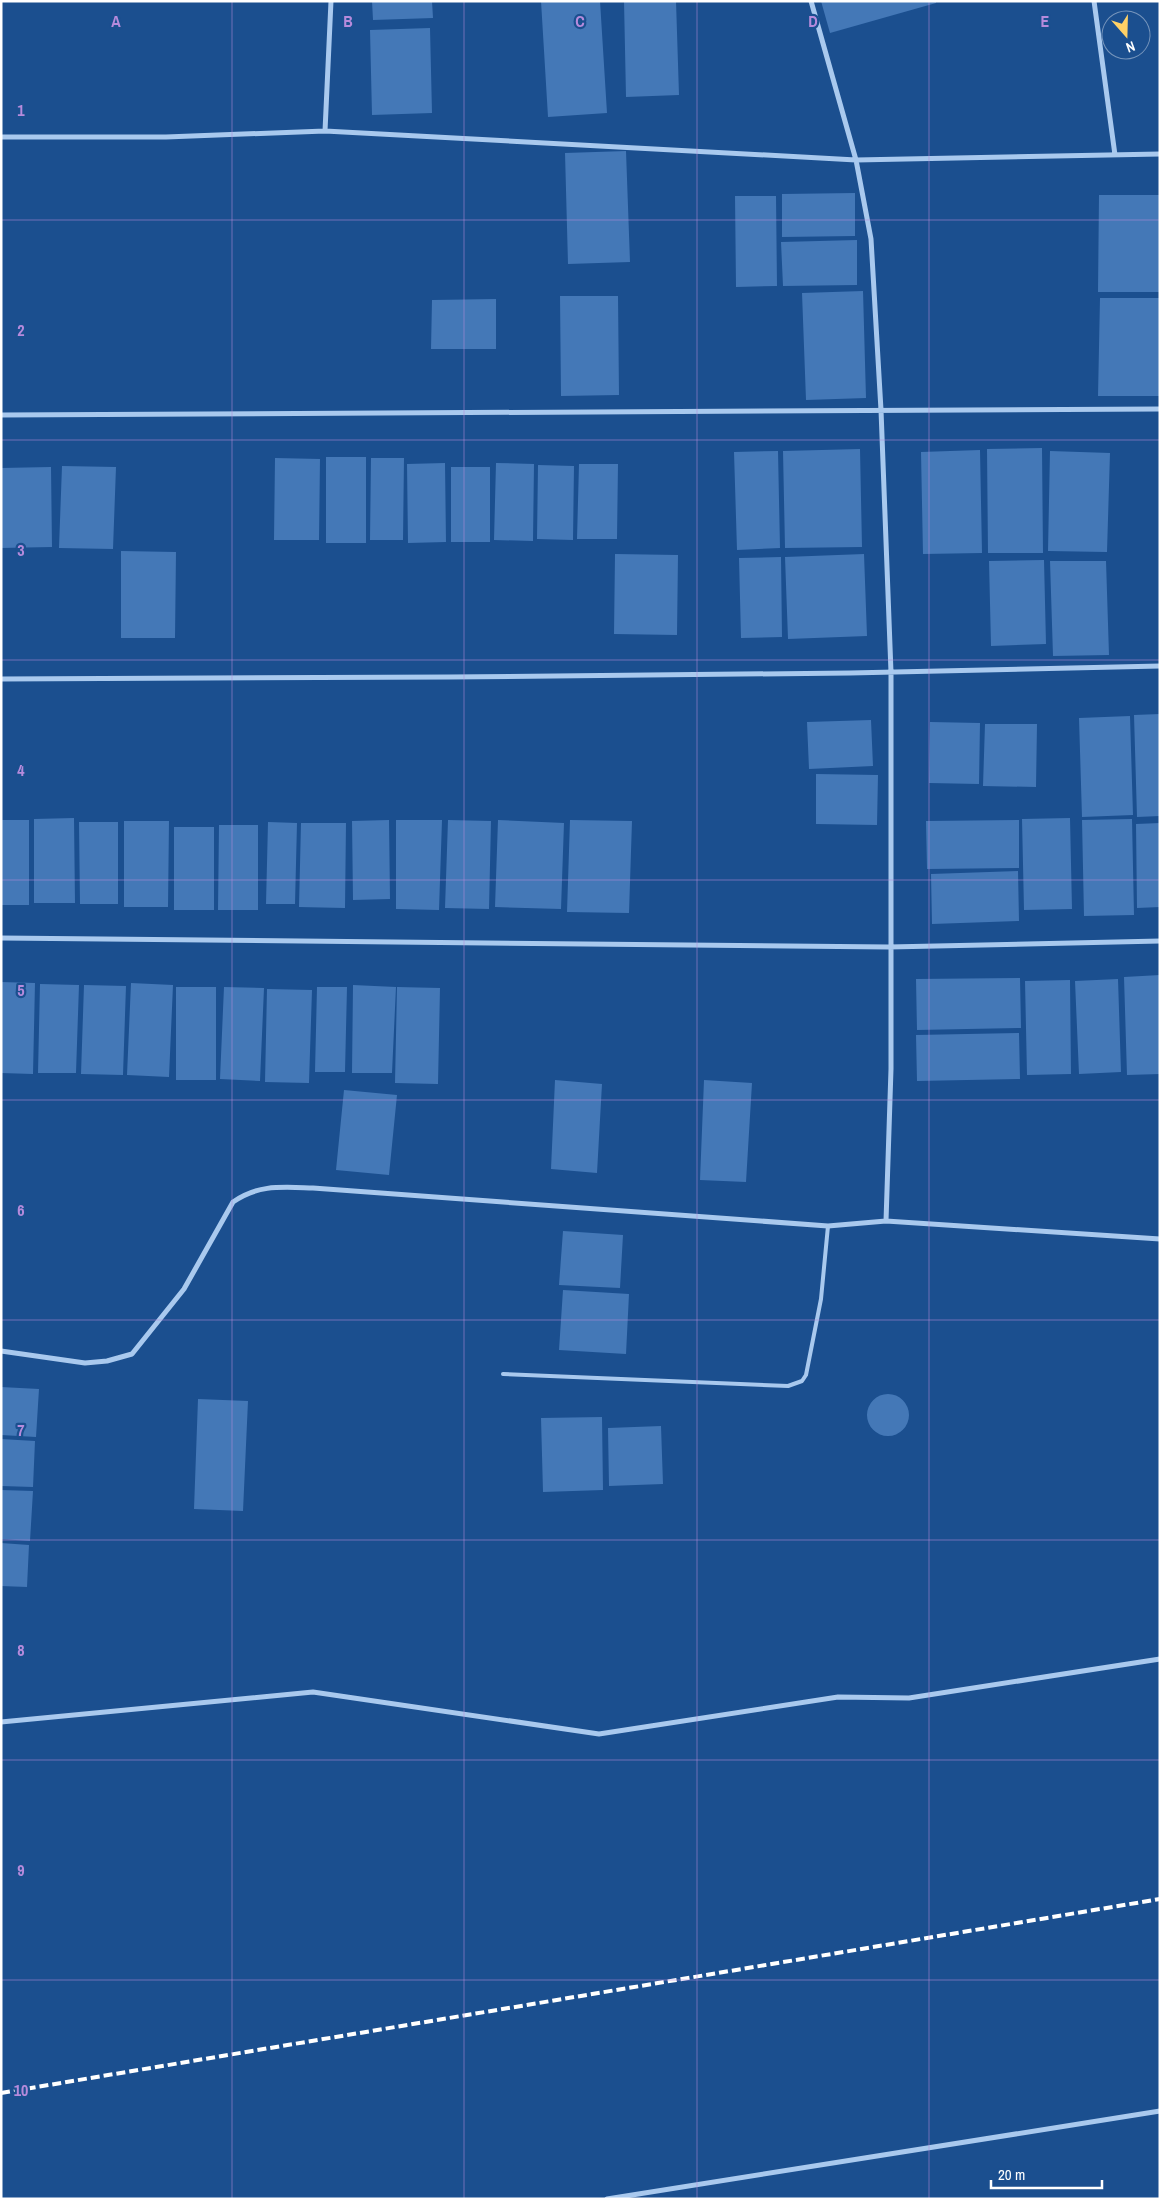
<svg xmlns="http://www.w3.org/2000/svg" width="1161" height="2200" viewBox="0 0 1161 2200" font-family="'Archivo Narrow',sans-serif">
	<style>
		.building { fill: #4478b7 }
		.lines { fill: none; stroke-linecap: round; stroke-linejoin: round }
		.service { stroke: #a9c9ee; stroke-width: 4 }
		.minor { stroke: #a9c9ee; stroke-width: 5 }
		.rail { stroke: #fff; stroke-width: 4; stroke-dasharray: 9 4; stroke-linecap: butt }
		.grid { fill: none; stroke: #b68bdc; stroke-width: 1; stroke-opacity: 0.55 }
		.grid-label { font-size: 16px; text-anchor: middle; font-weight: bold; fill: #b68bdc; stroke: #1b4f8f; stroke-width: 4.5; stroke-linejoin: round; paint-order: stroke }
	</style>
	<rect width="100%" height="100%" fill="#1b4f8f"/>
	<path class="building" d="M372,1H432L433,18L373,20Z
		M541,1H600L607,113L548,117Z
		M624,1H676L679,95L626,97Z
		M821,1H936V3L830,33Z
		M430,28L432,113L372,115L370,30Z
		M626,151L630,262L568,264L565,153Z
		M855,193V236L782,237V194Z
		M1099,195H1160L1159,292H1098Z
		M735,196H776L777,286L736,287Z
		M857,240V285L783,286L781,242Z
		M863,291L866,398L806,400L802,293Z
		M560,296H618L619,395L561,396Z
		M1100,298H1160V396H1098Z
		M496,299V349H431L432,300Z
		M1042,448L1043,553H988L987,449Z
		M860,449L862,547L785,548L783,451Z
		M980,450L982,553L923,554L921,452Z
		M778,451L780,548L737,550L734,452Z
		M1050,451L1110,453L1107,552L1048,551Z
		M326,457H366V543H326Z
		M275,458L320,459L319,540H274Z
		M371,458H404L403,540H370Z
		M445,463L446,542L408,543L407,464Z
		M496,463L534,464L533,541L494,540Z
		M579,464H618L617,539H577Z
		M538,465L574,466L573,540L537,539Z
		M62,466L116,467L113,549L59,548Z
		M51,467L52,547L1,548V468Z
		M451,467H490V542H451Z
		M121,551L176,552L175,638H121Z
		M615,554L678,555L677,635L614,634Z
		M864,554L867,636L788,639L785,557Z
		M781,557L782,637L741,638L739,558Z
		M1044,560L1046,644L991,646L989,561Z
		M1050,561H1106L1109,655L1053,656Z
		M1160,714V816L1137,817L1134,715Z
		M1130,716L1133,815L1082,817L1079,718Z
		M871,720L873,766L809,769L807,722Z
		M930,722L980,723L979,784L929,783Z
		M985,724H1037L1036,787L983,786Z
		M816,774L878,775L877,825L816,824Z
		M74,818L75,903H34V819Z
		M1070,818L1072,909L1024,910L1022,819Z
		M1132,819L1134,915L1084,916L1082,820Z
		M1,820H29V905H1Z
		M389,820L390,899L353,900L352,821Z
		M396,820H442L439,910L396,909Z
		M448,820L491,821L489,909L445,908Z
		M498,820L564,823L561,909L495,907Z
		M570,820L632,821L629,913L567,912Z
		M1019,820V868L927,869L926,821Z
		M124,821H169L168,907H124Z
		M79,822H118V904H80Z
		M268,822L297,823L295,904H266Z
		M301,823H346L345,908L299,907Z
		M1160,823V907L1137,908L1136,824Z
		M219,825H258V910H218Z
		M174,827H214V910H174Z
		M1018,871L1019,921L932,924L931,874Z
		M1160,975V1074L1127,1075L1124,977Z
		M1020,978L1021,1028L917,1030L916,979Z
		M1118,979L1121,1072L1079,1074L1075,981Z
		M1070,980L1071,1074L1027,1075L1025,981Z
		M1,982L35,983L33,1074L1,1073Z
		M131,983L173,985L169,1077L127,1075Z
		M40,984L79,985L76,1073H38Z
		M84,985L126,986L123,1075L81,1074Z
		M353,985L396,987L392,1073H352Z
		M176,987H216V1080H176Z
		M224,987L264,988L260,1081L220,1079Z
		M317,987H347L345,1072H315Z
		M397,987L440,988L438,1084L395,1083Z
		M267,989L312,990L309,1083L265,1082Z
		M1019,1033L1020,1079L917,1081L916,1035Z
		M555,1080L602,1084L597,1173L551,1169Z
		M704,1080L752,1083L746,1182L700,1180Z
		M344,1090L397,1095L389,1175L336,1170Z
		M563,1231L623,1235L620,1288L559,1285Z
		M563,1290L629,1294L626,1354L559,1350Z
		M1,1387L39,1389L36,1437L1,1435Z
		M867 1415a21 21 0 1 1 42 0a21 21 0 1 1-42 0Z
		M198,1399L248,1401L243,1511L194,1509Z
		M602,1417L603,1490L543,1492L541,1418Z
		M661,1426L663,1484L609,1486L608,1428Z
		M1,1439L35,1441L33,1487L1,1486Z
		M1,1490L33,1491L30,1541L1,1539Z
		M1,1543L29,1545L27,1587L1,1586Z"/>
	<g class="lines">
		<path class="service" d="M503,1374L788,1386L802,1381L806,1375L821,1299L828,1226"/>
		<path class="minor" d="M811,1L856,160L871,239L881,410L891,672V1069L886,1221
			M1094,1L1115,155
			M325,131L331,1
			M1,137H166L325,131L856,160L1160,154
			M1,415L1160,409
			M1,679L449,677L850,673L1160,666
			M1,938L889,947L1160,941
			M1,1351L85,1363L107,1361L132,1354L184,1289L233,1202C259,1184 282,1187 313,1188L828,1226L886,1221L1160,1239
			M1,1722L313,1692L599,1734L838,1697L909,1698L1160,1659
			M607,2199L1160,2111"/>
		<path class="rail" d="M1,2093L1160,1899"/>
	</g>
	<path class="grid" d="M232,1V2199M464,1V2199M697,1V2199M929,1V2199M1,220H1160M1,440H1160M1,660H1160M1,880H1160M1,1100H1160M1,1320H1160M1,1540H1160M1,1760H1160M1,1980H1160"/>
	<g class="grid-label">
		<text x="116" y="27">A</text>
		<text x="348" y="27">B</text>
		<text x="580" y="27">C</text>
		<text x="813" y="27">D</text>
		<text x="1045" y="27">E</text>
		<text x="21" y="116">1</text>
		<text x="21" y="336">2</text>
		<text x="21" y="556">3</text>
		<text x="21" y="776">4</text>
		<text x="21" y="996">5</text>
		<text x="21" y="1216">6</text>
		<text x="21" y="1436">7</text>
		<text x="21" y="1656">8</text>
		<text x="21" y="1876">9</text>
		<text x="21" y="2096">10</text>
	</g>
	<rect width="1161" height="2200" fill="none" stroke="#ffffff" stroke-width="5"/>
	<g transform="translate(1126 35) rotate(160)"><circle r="24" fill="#1b4f8f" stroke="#7695bc"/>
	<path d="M0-4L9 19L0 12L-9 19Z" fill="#ffd166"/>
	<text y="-8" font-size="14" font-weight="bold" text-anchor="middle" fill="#ffffff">N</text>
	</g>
	<path d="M991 2180v8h111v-8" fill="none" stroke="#ffffff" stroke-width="2.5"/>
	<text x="998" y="2180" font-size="15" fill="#ffffff" stroke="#1b4f8f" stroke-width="4" paint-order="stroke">20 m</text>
</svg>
